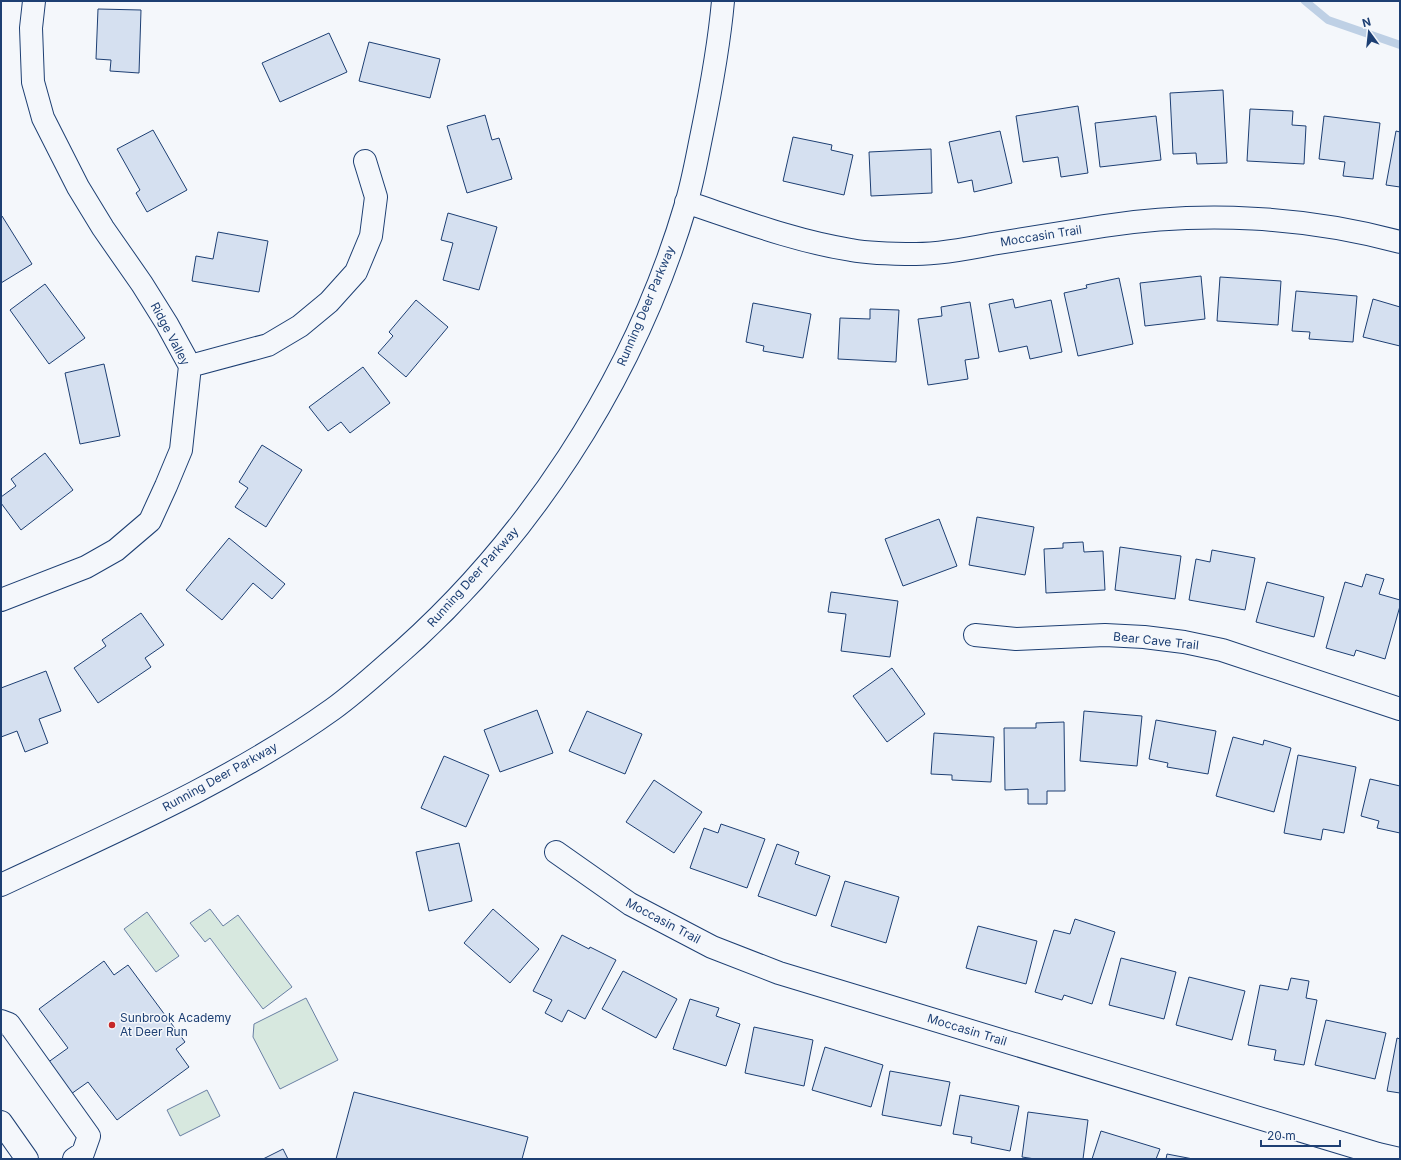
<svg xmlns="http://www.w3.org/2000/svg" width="1401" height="1160" viewBox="0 0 1401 1160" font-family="Inter,sans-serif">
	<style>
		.green { fill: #d7e8df; stroke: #687fa3 }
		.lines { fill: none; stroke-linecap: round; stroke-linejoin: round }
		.stream { stroke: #bed0e5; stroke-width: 8 }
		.building { fill: #d5e0f0; stroke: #1d3f73 }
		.minor-casing { stroke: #1d3f73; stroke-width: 24 }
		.minor { stroke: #f4f7fb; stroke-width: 22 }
		.poi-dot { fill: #c62828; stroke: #f4f7fb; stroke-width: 1.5 }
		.labels { text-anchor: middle; stroke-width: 3; stroke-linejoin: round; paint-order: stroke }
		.street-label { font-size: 12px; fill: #1d3f73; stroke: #f4f7fb }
		.poi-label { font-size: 12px; fill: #1d3f73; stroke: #f4f7fb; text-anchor: start }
	</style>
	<rect width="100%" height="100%" fill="#f4f7fb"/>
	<path class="green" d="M210,909L223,926L238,915L292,987L263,1009L210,938L205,942L190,923Z
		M147,912L179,956L156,972L124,929Z
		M306,998L338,1060L280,1089L253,1037L254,1024Z
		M207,1090L220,1116L180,1136L167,1110Z"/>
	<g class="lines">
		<path class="stream" d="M1305,1L1328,20L1400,45"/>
	</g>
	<path class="building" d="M98,9L141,10L139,73L110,71L111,60L96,59Z
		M329,33L347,72L280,102L262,63Z
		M369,42L440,59L430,98L359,81Z
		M1223,90L1227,163L1197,164L1196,153L1173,154L1170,93Z
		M1078,106L1088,173L1061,177L1058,157L1023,162L1016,116Z
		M1250,109L1293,111L1292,125L1306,126L1304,164L1247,161Z
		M485,115L492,140L499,138L512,179L467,193L447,126Z
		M1156,116L1161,160L1100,167L1095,123Z
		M1324,116L1380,123L1373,179L1343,176L1345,162L1319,159Z
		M153,130L187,190L147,212L136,193L140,190L117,149Z
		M1000,131L1012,183L974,192L972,180L958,183L949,142Z
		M1396,131L1400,132V187L1386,185Z
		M793,137L832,145L831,150L853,155L844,195L783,181Z
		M931,149L932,193L871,196L869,152Z
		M448,213L497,227L479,290L443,280L453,243L441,240Z
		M1,216H2L32,264L1,283Z
		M218,232L268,241L259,292L192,281L196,256L213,259Z
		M1201,276L1205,319L1145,326L1140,283Z
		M1220,277L1281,281L1278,325L1217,321Z
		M1119,278L1133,344L1078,356L1064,293L1087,288L1086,285Z
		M45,284L85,338L49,364L10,310Z
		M1296,291L1357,296L1353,342L1309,339L1310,332L1292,331Z
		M1013,299L1015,308L1051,300L1062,352L1030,359L1027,346L999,352L989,304Z
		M1373,299L1400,307V346L1363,337Z
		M416,300L448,327L406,377L378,353L393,336L389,332Z
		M970,302L979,358L965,360L968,379L928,385L918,319L942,316L941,307Z
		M753,303L811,314L803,358L763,351L764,346L746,342Z
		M870,309L899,310L896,362L838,359L840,318L870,319Z
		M104,364L120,436L80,444L65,373Z
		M363,367L390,403L350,433L341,422L328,431L309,407Z
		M262,445L302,470L266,527L235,507L248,488L239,482Z
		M45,453L73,490L21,530L1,503V497L16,486L11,479Z
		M977,517L1034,527L1025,575L969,565Z
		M939,519L957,566L903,586L885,539Z
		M229,538L285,584L272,599L253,583L222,620L186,590Z
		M1083,542L1084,552L1103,551L1105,590L1046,593L1044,549L1063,548V543Z
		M1120,547L1181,556L1175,599L1115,590Z
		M1212,550L1255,558L1245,610L1189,600L1196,559L1210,562Z
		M1366,574L1384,579L1379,594L1400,600V606L1385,659L1356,650L1354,656L1326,648L1345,582L1362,587Z
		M1267,582L1324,597L1314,637L1256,622Z
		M831,592L898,601L890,657L841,651L846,614L828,612Z
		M141,613L164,645L145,658L151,667L98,703L74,668L106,646L102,640Z
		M892,668L925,714L887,742L853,696Z
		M46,671L61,711L39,719L48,743L25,752L17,731L1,737V688Z
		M537,710L553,753L500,772L484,730Z
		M587,711L642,734L625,774L569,751Z
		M1084,711L1142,716L1137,766L1080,761Z
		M1156,720L1216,731L1208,774L1167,767L1168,763L1149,759Z
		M1064,722L1065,791H1047V804H1028V789L1005,790L1004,728H1036V723Z
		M934,733L994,737L991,782L952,780V775L931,774Z
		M1233,737L1263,745L1264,740L1291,748L1274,812L1216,796Z
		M1298,755L1356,767L1344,833L1323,829L1321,840L1284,833Z
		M444,756L489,775L466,827L421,808Z
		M1370,779L1400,786V833L1377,828L1379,821L1361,816Z
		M654,780L702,812L674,853L626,822Z
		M721,824L765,839L747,888L690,868L704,828L718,833Z
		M459,843L472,901L429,911L416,852Z
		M777,844L799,852L795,864L830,876L816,916L758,896Z
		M845,881L899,897L886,943L831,926Z
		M493,909L539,949L510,983L464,943Z
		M1075,919L1115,932L1092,1004L1064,995L1062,1000L1035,992L1054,930L1070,934Z
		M978,926L1037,941L1026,984L966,968Z
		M562,935L589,949L590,947L616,960L585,1019L568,1010L562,1022L545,1013L552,1000L533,991Z
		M1121,958L1176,972L1164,1019L1109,1005Z
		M104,961L114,975L128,965L185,1042L176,1049L189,1067L117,1120L88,1082L71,1094L47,1063L68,1048L39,1009Z
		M623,971L677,999L656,1038L602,1009Z
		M1189,977L1245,991L1232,1040L1176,1025Z
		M1291,978L1309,981L1306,998L1317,1000L1304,1065L1274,1060L1276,1050L1248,1045L1260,985L1288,990Z
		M690,999L719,1008L716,1016L740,1024L726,1066L673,1049Z
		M1326,1020L1386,1033L1375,1079L1315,1065Z
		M754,1027L813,1040L804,1086L745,1073Z
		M1397,1038L1400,1039V1093L1387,1091Z
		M825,1047L883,1065L871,1107L812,1090Z
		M890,1071L950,1082L941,1126L882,1115Z
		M354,1092L528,1137L522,1159H336Z
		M960,1095L1019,1106L1010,1151L971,1143L972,1137L953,1134Z
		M1028,1112L1088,1120L1083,1159H1035L1022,1157Z
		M1101,1131L1160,1149L1156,1159H1092Z
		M283,1149L288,1159H263Z
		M1167,1154L1193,1159H1166Z"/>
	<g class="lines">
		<defs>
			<path id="minor" d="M686,202C740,220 794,241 851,250C872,254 895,254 916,254C941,254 967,249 992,244C1029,238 1066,232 1104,226C1202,211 1304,216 1400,242
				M190,366L268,345L300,326L329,302L356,272L371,236L376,197L365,161
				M1,600L86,567L116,550L150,521L166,486L181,450L190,366L167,324L142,284L103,228L78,187L43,118L33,82L31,28L34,1
				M975,635L1016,639L1105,635L1144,637L1184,642L1222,650L1400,709
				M556,852L630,904L712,947L779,973L1378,1154L1400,1159
				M1,885C114,832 231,782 333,709C351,696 368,681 385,666C525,547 634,381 686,204C693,181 697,157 702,133C711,89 719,46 723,1
				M1,1021L9,1024L89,1136L83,1153L74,1159
				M1,1122L27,1159"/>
		</defs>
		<use href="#minor" class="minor-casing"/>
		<use href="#minor" class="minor"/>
	</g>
	<circle class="poi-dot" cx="112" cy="1025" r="4"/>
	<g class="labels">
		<g class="street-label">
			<text transform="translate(1041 236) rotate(-9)" y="4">Moccasin Trail</text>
			<text transform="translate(646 306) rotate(-67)" y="4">Running Deer Parkway</text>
			<text transform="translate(170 334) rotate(62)" y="4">Ridge Valley</text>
			<text transform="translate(473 577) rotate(-48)" y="4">Running Deer Parkway</text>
			<text transform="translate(1156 641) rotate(6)" y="4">Bear Cave Trail</text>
			<text transform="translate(220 777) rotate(-29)" y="4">Running Deer Parkway</text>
			<text transform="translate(663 921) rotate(28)" y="4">Moccasin Trail</text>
			<text transform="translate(967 1030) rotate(17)" y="4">Moccasin Trail</text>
		</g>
		<g class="poi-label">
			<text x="120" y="1022">Sunbrook Academy<tspan x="120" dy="14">At Deer Run</tspan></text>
		</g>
	</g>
	<rect width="1401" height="1160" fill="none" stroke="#1d3f73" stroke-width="4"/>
	<g transform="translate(1369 32) rotate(345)" stroke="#f4f7fb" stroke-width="3" paint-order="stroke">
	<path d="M0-3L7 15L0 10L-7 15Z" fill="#1d3f73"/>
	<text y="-6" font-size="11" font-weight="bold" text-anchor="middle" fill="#1d3f73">N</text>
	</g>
	<path d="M1261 1140v6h79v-6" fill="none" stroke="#1d3f73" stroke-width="2"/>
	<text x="1267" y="1140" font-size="12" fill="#1d3f73" stroke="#f4f7fb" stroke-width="3" paint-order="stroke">20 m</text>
</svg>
